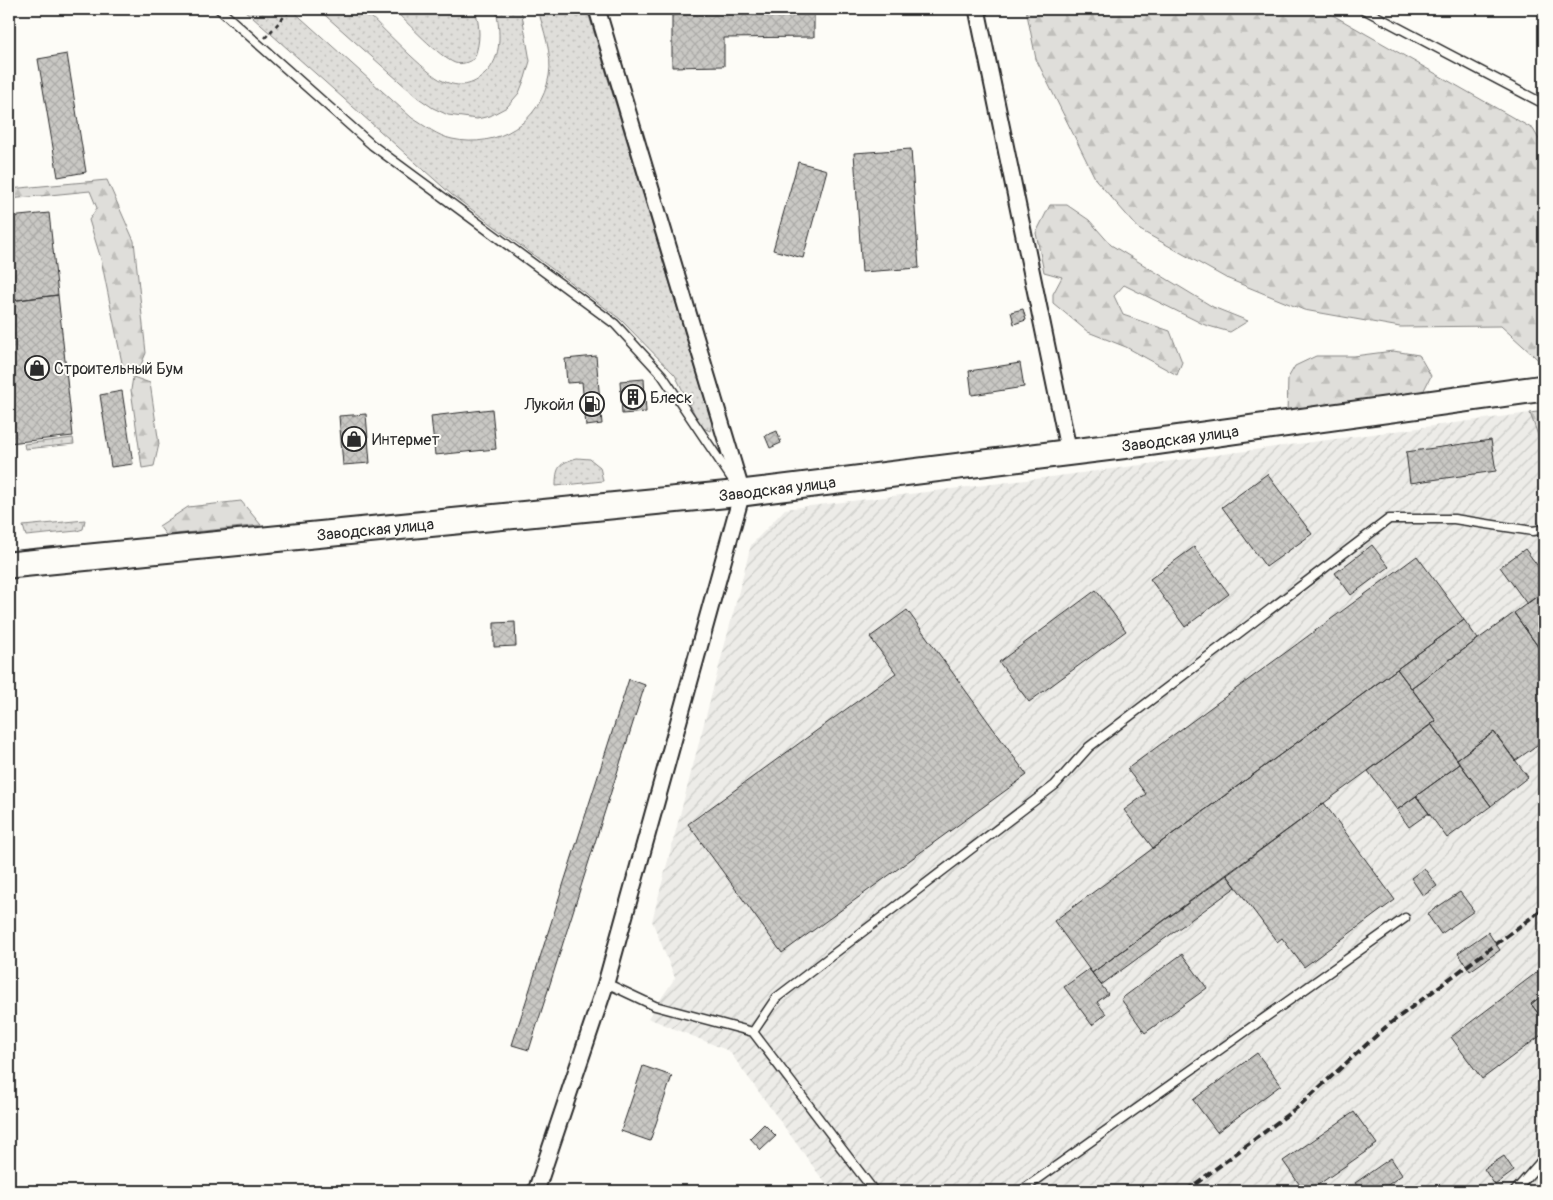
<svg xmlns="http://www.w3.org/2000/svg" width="1553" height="1200" viewBox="0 0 1553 1200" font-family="Pangolin,sans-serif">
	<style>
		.industrial { fill: url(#industrial-furrows) }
		.grass { fill: url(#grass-dots); stroke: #858482 }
		.forest { fill: url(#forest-firs); stroke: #858482 }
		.building { fill: url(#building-cross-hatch); stroke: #2b2b2b }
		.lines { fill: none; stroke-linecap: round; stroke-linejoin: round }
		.service-casing { stroke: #2b2b2b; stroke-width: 11 }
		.minor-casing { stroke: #2b2b2b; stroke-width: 19 }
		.primary-casing { stroke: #2b2b2b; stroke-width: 29 }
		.path { stroke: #2b2b2b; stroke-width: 2.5; stroke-dasharray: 4 4; stroke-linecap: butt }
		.service { stroke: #fdfcf7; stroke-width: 8 }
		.minor { stroke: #fdfcf7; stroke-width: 15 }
		.primary { stroke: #fdfcf7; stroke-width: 25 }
		.rail { stroke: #2b2b2b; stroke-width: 4; stroke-dasharray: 8 4; stroke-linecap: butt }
		.labels { text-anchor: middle; stroke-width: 4; stroke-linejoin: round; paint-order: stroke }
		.poi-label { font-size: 16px; fill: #2b2b2b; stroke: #fdfcf7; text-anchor: start }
		.street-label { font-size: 16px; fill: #2b2b2b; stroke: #fdfcf7 }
	</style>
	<defs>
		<pattern id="industrial-furrows" width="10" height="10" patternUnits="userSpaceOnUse" patternTransform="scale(1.25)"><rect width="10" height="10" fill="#edece8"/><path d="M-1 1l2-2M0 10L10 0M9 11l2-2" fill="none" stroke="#cbcbc7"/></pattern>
		<pattern id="grass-dots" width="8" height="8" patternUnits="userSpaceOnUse" patternTransform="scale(1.25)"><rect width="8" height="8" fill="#dfdeda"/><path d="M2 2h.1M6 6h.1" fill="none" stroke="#c0bfbb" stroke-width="1.8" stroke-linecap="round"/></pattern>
		<pattern id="forest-firs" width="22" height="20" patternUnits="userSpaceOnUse" patternTransform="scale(1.25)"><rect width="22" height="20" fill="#dfdeda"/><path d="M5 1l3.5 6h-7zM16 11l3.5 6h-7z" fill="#c0bfbb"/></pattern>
		<pattern id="building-cross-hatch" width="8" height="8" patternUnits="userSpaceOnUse" patternTransform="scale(1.25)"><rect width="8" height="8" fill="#c9c8c4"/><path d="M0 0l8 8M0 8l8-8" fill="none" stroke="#adaca9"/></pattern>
	</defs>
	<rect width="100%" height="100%" fill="#fdfcf7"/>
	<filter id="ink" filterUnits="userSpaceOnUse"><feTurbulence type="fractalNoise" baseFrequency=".02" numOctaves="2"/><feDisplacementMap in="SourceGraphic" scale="10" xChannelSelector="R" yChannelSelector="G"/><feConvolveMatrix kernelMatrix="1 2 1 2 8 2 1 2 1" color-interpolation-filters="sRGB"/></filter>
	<g filter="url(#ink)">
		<path class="industrial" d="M1530,413L1539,438L1544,437V1191H831L729,1051L648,1018L675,978L652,921L751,545L785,509L1059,476Z"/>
		<path class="grass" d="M243,9H291L412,118C425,126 438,136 452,139C498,149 541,122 549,76C553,55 543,29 538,9H587L712,423L710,431L701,427L675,375L620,319L452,195Z
			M318,9H363C378,23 428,76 443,81C460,88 472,86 485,74C503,57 500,31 496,9H521L530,61L525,78L519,93L507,107L490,116L477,119L448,115L433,108L417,97Z
			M393,9H475C480,27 481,41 474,59C468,62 462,65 455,63C439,57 407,22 393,9Z
			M73,438L74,444L25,449L24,444Z
			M577,458L590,459L600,467L603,481L556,486C556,467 559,463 577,458Z
			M85,520L83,529L77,531L26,536L23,526Z"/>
		<path class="forest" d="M1026,9H1322L1533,129L1544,148V196L1540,200L1544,204V365L1501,326L1400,327L1304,310L1226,278L1140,230L1096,180L1036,59Z
			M107,180L134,241L146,353L140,367L123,368L101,259L89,220L97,208L90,191L9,199V189Z
			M1050,205H1067L1089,220L1111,245L1213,307L1248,321L1230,332L1205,325L1124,285L1114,296L1123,315L1170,331L1182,362L1177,375L1126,347L1088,332L1053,303V294L1062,277L1044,272L1036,233Z
			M1393,351L1419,355L1431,376L1423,392L1406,397L1287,414L1288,378L1295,366L1316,356H1354Z
			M133,377L150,383L159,444L154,466L142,468L131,390Z
			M1544,411V437L1539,438L1530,413Z
			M241,501L261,525L166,535L159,526L188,507Z"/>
		<path class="building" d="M672,9H814V37L724,38V66L672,67Z
			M67,54L86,172L58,177L38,59Z
			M911,149L919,268L862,272L854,153Z
			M798,162L827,170L803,258L773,250Z
			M49,213L58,295L9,301V217Z
			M58,295L73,436L9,443V301Z
			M1023,309L1026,320L1014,324L1011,312Z
			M596,356L602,424L586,426L582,382L567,383L565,359Z
			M1020,363L1024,387L972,395L969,371Z
			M644,379L646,412L622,414L620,381Z
			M122,391L133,464L111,467L100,395Z
			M492,409L496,449L435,455L431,416Z
			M366,414L370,463L343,465L339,416Z
			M777,431L781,443L770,448L765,436Z
			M1544,437V474L1539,438Z
			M1491,440L1496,471L1410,483L1406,452Z
			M1267,474L1312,534L1266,567L1222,507Z
			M1372,545L1389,567L1351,595L1335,573Z
			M1194,547L1229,594L1185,627L1150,579Z
			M1525,549L1544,574V591L1527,604L1500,567Z
			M1417,556L1464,620L1153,848L1124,810L1146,794L1127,769Z
			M1096,590L1126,631L1029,702L999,662Z
			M1544,591V655L1514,613Z
			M907,610L1027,775L782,953L688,824L896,673L870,637Z
			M1514,613L1544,655V740L1515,761L1494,732L1457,759L1431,724L1436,721L1411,688Z
			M1464,620L1478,639L1411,688L1397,669Z
			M515,622L516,646L494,647V623Z
			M1397,669L1436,721L1092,973L1054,921Z
			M629,679L645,685L529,1050L512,1045Z
			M1431,724L1460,764L1397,810L1368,771Z
			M1494,732L1528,777L1491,806L1457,759Z
			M1460,764L1491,806L1447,838L1416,796Z
			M1416,796L1429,813L1409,827L1397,810Z
			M1324,803L1395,900L1304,967L1282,938L1277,942L1227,875Z
			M1424,868L1437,886L1423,896L1411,878Z
			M1227,875L1236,887L1101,985L1092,973Z
			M1460,892L1474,911L1441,934L1427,914Z
			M1488,932L1500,950L1470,971L1458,953Z
			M1182,954L1207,988L1145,1033L1121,999Z
			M1544,967V994L1531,1004L1544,1021V1033L1482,1079L1451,1037Z
			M1089,969L1108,994L1097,1002L1106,1014L1092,1025L1064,987Z
			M1544,994V1021L1531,1004Z
			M1257,1053L1281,1085L1217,1132L1193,1100Z
			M643,1066L672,1076L650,1141L621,1131Z
			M1354,1112L1377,1144L1309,1191H1304L1283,1161Z
			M764,1124L776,1136L761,1150L750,1138Z
			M1504,1156L1514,1171L1495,1185L1484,1169Z
			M1391,1158L1402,1175L1379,1191H1361L1355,1183Z"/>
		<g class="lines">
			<defs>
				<path id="service" d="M219,9L372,145L615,324L662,375L734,482
					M1363,9L1544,104
					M606,983L655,1006L753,1032L874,1191
					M753,1032L776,998L1055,785L1089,747L1389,519H1454L1533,531L1544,529
					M1021,1191L1405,918
					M1515,1191L1544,1158"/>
				<path id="minor" d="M977,9L1069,453
					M536,1191L606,983L742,493L597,9"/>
				<g id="primary">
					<path id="s1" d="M9,565L742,493L1153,442L1544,388"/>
				</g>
			</defs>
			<use href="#service" class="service-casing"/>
			<use href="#minor" class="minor-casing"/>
			<use href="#primary" class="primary-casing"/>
			<path class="path" d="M265,38L291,9
				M9,451L14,506"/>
			<use href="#service" class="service"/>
			<use href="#minor" class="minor"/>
			<use href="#primary" class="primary"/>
			<path class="rail" d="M850,1191L857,1185
				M1186,1191L1299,1106L1388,1025L1544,908"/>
		</g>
	</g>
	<defs>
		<symbol id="shop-ring" viewBox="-11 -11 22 22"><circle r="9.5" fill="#fdfcf7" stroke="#2b2b2b" stroke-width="1.5"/><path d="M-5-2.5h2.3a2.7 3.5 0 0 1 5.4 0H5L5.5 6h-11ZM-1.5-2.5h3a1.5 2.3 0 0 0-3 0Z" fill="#2b2b2b"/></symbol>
		<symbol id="building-ring" viewBox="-11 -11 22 22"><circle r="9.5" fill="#fdfcf7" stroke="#2b2b2b" stroke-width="1.5"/><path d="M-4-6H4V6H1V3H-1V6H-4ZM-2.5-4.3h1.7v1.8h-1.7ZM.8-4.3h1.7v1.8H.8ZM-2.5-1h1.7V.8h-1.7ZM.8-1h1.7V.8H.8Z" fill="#2b2b2b"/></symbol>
		<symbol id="fuel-ring" viewBox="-11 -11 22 22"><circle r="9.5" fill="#fdfcf7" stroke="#2b2b2b" stroke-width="1.5"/><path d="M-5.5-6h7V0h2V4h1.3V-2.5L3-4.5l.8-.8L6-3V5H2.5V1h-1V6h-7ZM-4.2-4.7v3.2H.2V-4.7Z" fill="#2b2b2b"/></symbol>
	</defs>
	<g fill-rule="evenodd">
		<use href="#shop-ring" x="23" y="354" width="28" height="28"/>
		<use href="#building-ring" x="619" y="383" width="28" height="28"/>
		<use href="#fuel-ring" x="578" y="390" width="28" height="28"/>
		<use href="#shop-ring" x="340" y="425" width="28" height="28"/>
	</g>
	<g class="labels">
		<g class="poi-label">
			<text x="54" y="374">Строительный Бум</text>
			<text x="650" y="403">Блеск</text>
			<text x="574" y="410" text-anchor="end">Лукойл</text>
			<text x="372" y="445">Интермет</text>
		</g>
		<g class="street-label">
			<text dy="6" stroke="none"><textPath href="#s1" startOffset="1178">Заводская улица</textPath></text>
			<text dy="6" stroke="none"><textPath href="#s1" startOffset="772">Заводская улица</textPath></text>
			<text dy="6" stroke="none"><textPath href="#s1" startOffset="368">Заводская улица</textPath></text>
		</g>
	</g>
	<rect width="1553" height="1200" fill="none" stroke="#fdfcf7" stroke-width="30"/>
	<rect x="15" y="15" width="1523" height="1170" fill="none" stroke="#2b2b2b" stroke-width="2" filter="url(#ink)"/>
</svg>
